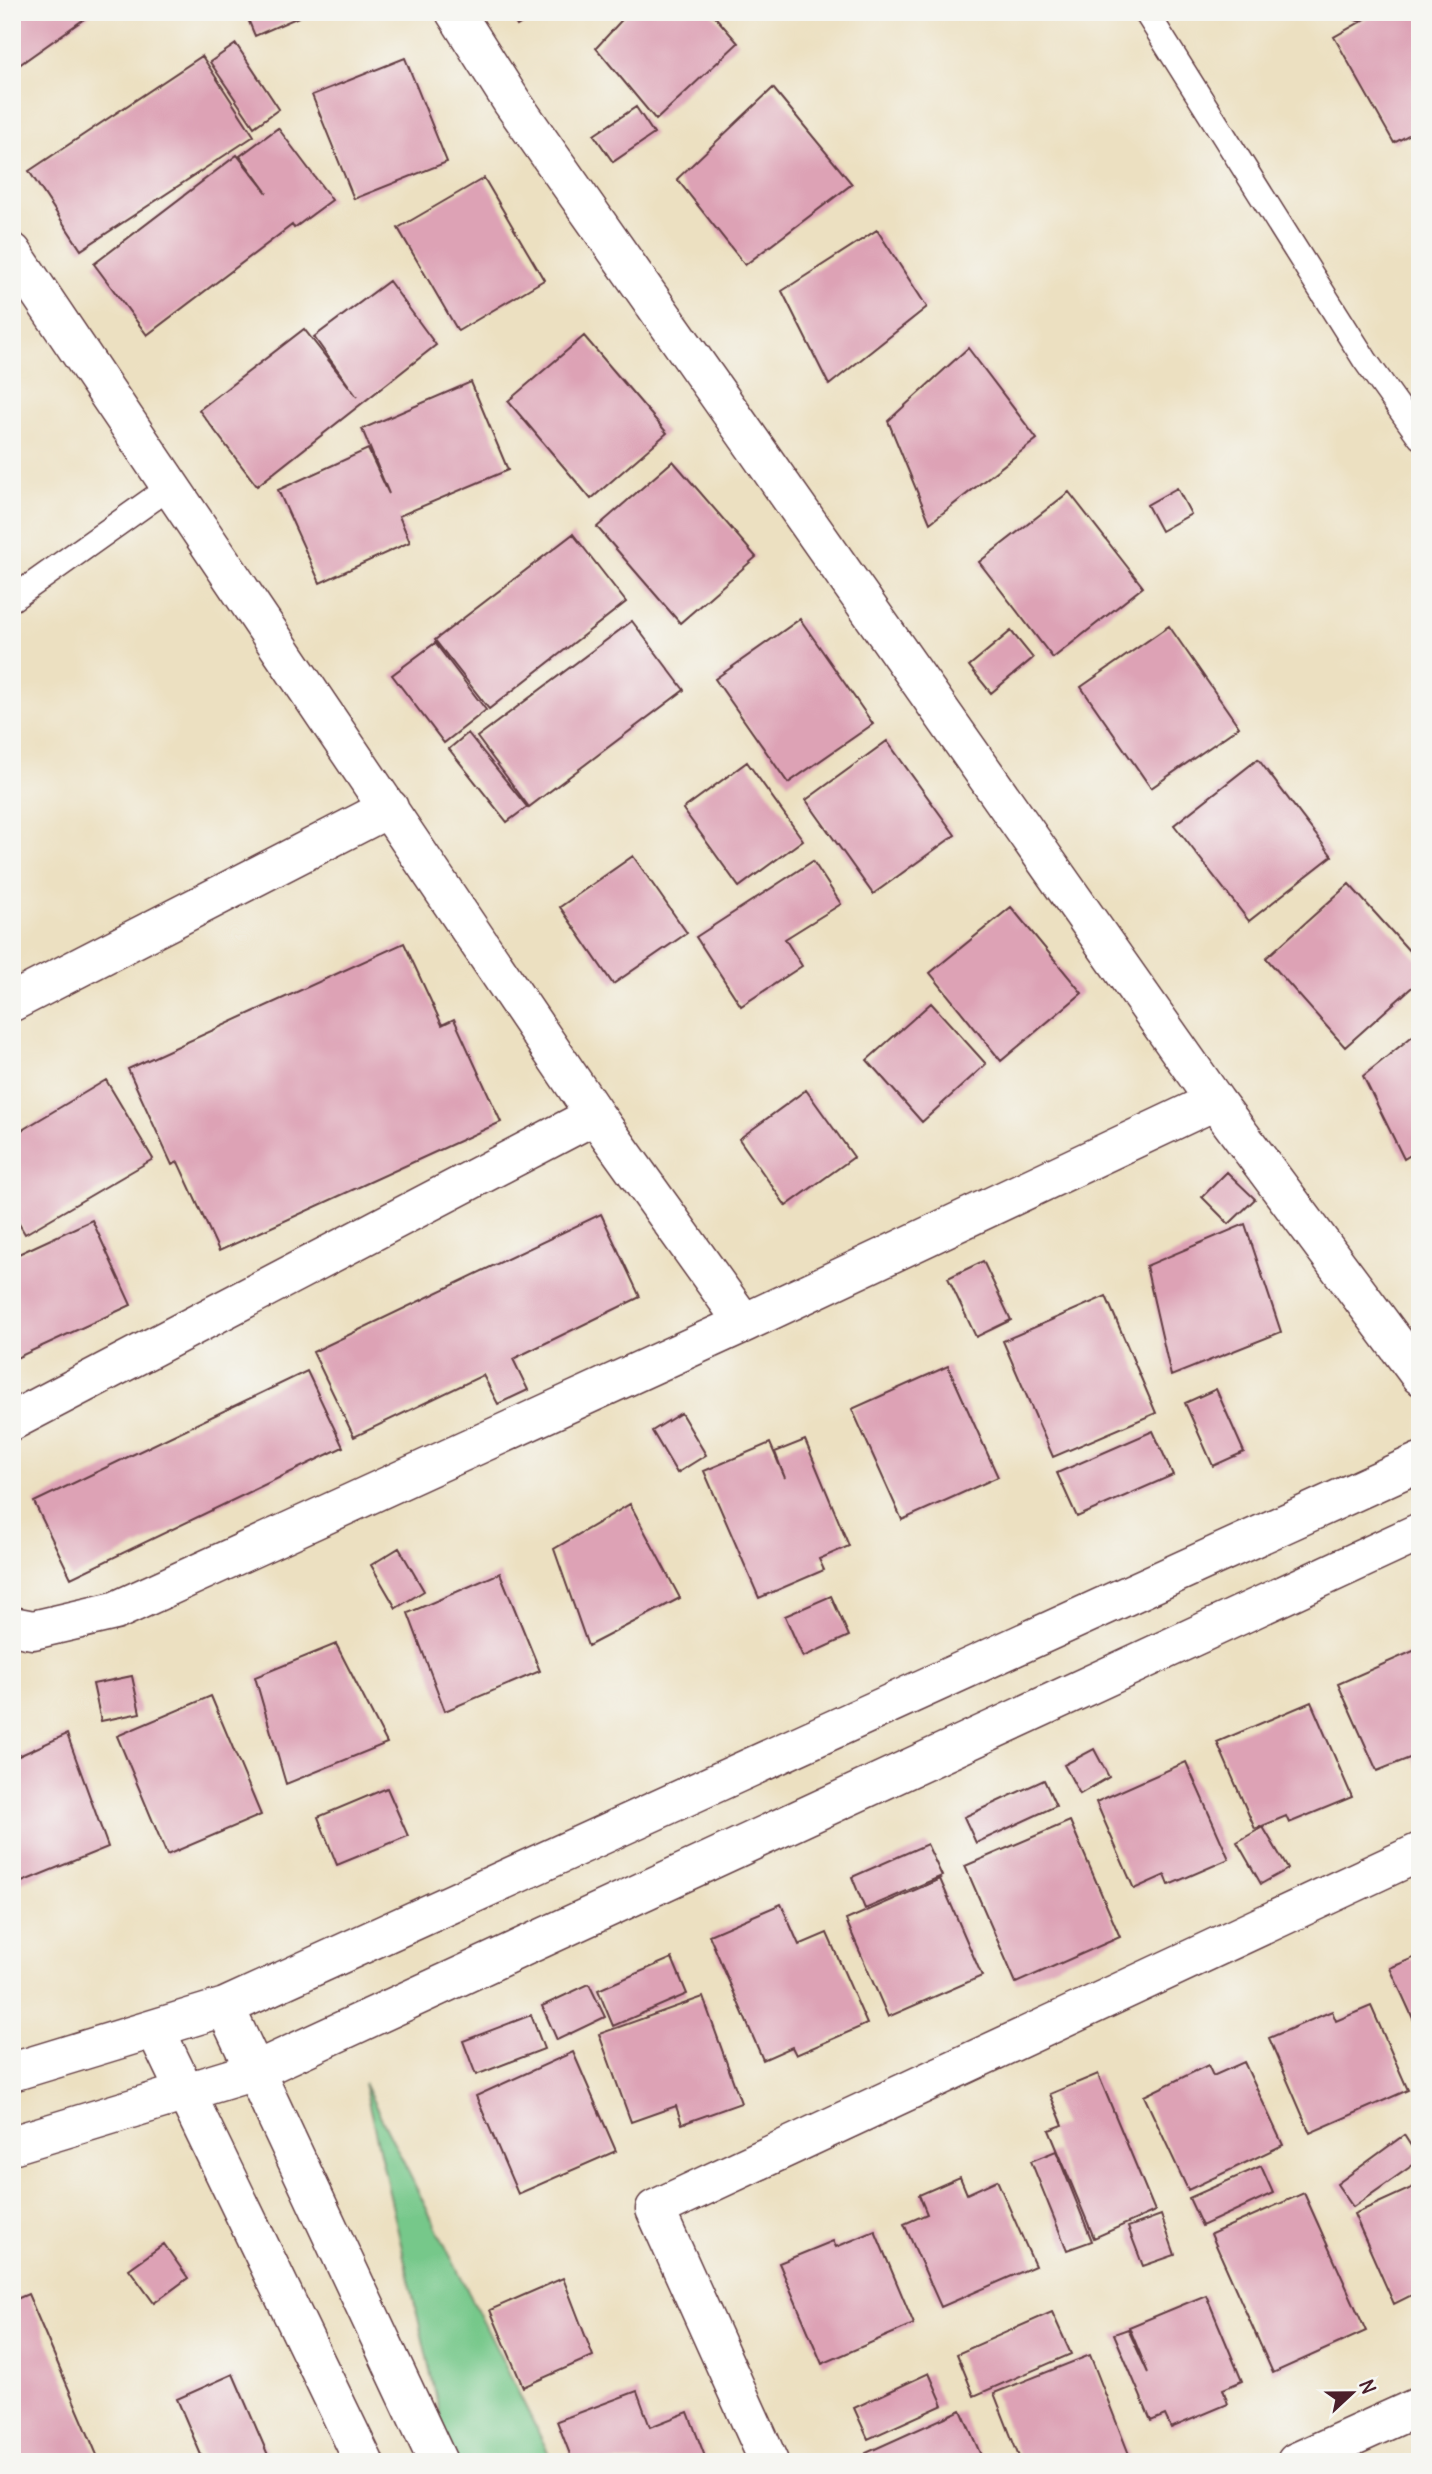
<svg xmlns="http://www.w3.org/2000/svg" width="1432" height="2474" viewBox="0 0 1432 2474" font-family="Delius,sans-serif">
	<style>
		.green { fill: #76c88a; stroke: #60745a; stroke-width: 2 }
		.building { fill: #dda2b5 }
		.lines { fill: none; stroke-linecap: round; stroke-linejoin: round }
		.service-casing { stroke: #623c42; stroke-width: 27 }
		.minor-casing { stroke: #623c42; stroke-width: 41 }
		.tertiary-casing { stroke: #623c42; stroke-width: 41 }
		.service { stroke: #fff; stroke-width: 24 }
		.minor { stroke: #fff; stroke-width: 38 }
		.tertiary { stroke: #fff; stroke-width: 38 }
	</style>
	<rect width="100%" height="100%" fill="#f6f6f2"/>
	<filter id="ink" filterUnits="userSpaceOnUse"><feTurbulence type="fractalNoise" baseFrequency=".0143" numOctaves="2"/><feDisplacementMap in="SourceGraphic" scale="14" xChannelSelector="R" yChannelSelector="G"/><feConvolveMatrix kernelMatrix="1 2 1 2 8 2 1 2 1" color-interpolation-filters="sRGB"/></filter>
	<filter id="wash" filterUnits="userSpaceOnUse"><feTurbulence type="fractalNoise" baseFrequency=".00686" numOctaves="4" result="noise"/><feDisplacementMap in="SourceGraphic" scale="28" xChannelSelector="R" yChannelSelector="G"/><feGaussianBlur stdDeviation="1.57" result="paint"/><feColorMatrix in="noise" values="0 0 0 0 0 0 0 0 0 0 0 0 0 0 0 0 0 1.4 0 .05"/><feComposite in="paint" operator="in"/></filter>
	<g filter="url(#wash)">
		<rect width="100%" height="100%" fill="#ece0c1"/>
		<path class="green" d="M364,2083L553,2462H451Z"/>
		<g id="blocks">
			<path class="building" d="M12,12H94L12,70Z
				M245,12H310L255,36Z
				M509,12H539L517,26Z
				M629,12H711L738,43L656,120L596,48Z
				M1338,12H1364L1360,22Z
				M1378,12H1420V129L1394,143L1334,37Z
				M236,44L279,109L254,127L210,62Z
				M202,56L254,136L81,250L29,171Z
				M405,58L447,162L354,199L312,95Z
				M773,88L852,184L745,265L677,179Z
				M636,107L654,134L613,162L594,135Z
				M278,128L332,200L294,228L292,225L147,335L94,264L237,155L267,193L240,156Z
				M484,178L544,280L458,331L398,228Z
				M877,230L927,307L829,385L782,291Z
				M389,281L436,345L257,486L199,410L304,329L357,397L314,337Z
				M584,336L667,433L591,499L508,401Z
				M968,348L1037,439L930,523L888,421Z
				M471,382L508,470L399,516L410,542L320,583L278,490L368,449L389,494L362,429Z
				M673,461L756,557L680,623L597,527Z
				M1177,488L1191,514L1161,531L1147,505Z
				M1069,492L1143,587L1053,658L979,562Z
				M573,534L626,602L489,709L435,640Z
				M800,619L873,724L788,783L715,679Z
				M632,621L684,690L529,807L477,737Z
				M1169,626L1239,727L1151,788L1081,687Z
				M1011,631L1033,658L991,693L969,666Z
				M435,643L486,710L444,743L392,675Z
				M468,733L527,807L507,822L449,749Z
				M887,741L955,835L873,894L806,800Z
				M1258,759L1332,856L1249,921L1174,825Z
				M747,762L803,840L739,887L683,809Z
				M633,856L687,933L613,984L560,907Z
				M813,861L841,904L785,939L802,966L741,1006L696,937Z
				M1349,884L1420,963V980L1345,1047L1266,958Z
				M1011,907L1082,993L1001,1061L930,973Z
				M404,943L442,1025L454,1019L501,1122L219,1251L178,1162L172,1165L128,1069Z
				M931,1003L986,1064L922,1122L867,1060Z
				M1420,1030V1149L1404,1159L1363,1076Z
				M106,1080L153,1159L25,1234L12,1212V1136Z
				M806,1090L854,1157L786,1206L739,1139Z
				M1227,1172L1255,1199L1229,1224L1202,1197Z
				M601,1214L640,1297L513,1359L528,1390L498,1404L483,1375L354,1437L313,1352Z
				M92,1220L131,1305L12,1360V1257Z
				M1245,1224L1281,1332L1171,1376L1146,1266Z
				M983,1261L1011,1320L976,1337L948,1278Z
				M1106,1296L1156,1413L1053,1457L1003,1341Z
				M948,1366L998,1477L902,1520L852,1409Z
				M307,1371L343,1447L71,1578L34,1502Z
				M1216,1389L1244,1452L1213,1466L1185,1403Z
				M681,1413L706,1455L677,1473L652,1431Z
				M1153,1431L1173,1475L1077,1517L1057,1473Z
				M805,1440L849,1546L819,1559L824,1570L759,1598L704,1471L770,1443L785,1478L775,1452Z
				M630,1504L680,1598L588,1646L554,1549Z
				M399,1548L424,1591L396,1608L371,1565Z
				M500,1573L540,1671L445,1711L408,1613Z
				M831,1596L849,1636L803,1657L785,1616Z
				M336,1644L387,1743L286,1784L255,1677Z
				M1420,1648V1774L1412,1757L1377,1771L1338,1684Z
				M132,1676L140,1713L101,1721L93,1684Z
				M211,1696L261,1815L167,1855L117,1736Z
				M1311,1702L1352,1797L1289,1823L1286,1816L1255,1829L1217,1742Z
				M67,1734L108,1847L12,1886V1759Z
				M1094,1749L1109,1777L1080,1794L1064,1765Z
				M1186,1762L1229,1859L1169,1885L1165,1875L1134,1889L1096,1802Z
				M1044,1780L1056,1806L976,1843L964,1817Z
				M387,1788L408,1836L337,1865L318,1817Z
				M1070,1821L1120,1937L1016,1983L965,1866Z
				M1263,1827L1288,1869L1261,1884L1237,1842Z
				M927,1844L942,1876L865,1909L852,1877Z
				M940,1879L982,1976L888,2017L846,1920Z
				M781,1904L799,1945L827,1933L867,2024L796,2055L792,2047L763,2060L709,1935Z
				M1420,1955V2034L1390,1968Z
				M672,1958L687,1994L613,2026L598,1990Z
				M589,1984L605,2017L557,2040L542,2006Z
				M703,1997L741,2103L682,2124L676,2106L631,2122L599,2034Z
				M1371,2006L1408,2090L1310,2133L1269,2038L1332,2011L1336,2021Z
				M531,2015L544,2049L476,2075L463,2041Z
				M573,2052L616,2151L518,2194L476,2096Z
				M1244,2062L1283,2145L1188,2190L1144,2096L1208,2065L1213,2076Z
				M1098,2074L1155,2211L1094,2238L1049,2130L1063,2125L1050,2094Z
				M1404,2135L1420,2160L1353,2207L1337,2184Z
				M1056,2151L1092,2241L1067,2250L1031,2161Z
				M1261,2166L1273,2193L1202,2226L1189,2198Z
				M960,2177L967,2194L997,2180L1035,2266L941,2307L904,2224L927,2214L919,2195Z
				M1420,2184V2291L1394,2304L1354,2214Z
				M1304,2193L1366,2331L1273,2373L1211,2234Z
				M1161,2215L1175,2255L1143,2266L1128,2227Z
				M875,2231L914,2324L822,2364L779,2263L833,2241L836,2247Z
				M164,2244L188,2278L154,2303L129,2269Z
				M563,2278L593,2356L523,2387L490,2310Z
				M28,2294L100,2462H12V2301Z
				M1206,2295L1242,2381L1223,2389L1228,2404L1171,2428L1165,2415L1151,2421L1114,2334L1128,2329L1148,2373L1129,2327Z
				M1052,2312L1071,2354L974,2396L957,2354Z
				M1090,2355L1132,2462H1021L994,2393Z
				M929,2373L943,2405L868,2439L854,2408Z
				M233,2374L271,2462H204L177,2399Z
				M637,2391L650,2427L688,2412L707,2462H573L557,2421Z
				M961,2410L984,2462H870L866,2453Z"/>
		</g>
	</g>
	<g filter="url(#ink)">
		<use href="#blocks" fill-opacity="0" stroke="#623c42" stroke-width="2"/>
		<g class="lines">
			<defs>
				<path id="service" d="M1146,12L1365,360L1420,437
					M12,599L171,486"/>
				<path id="minor" d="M12,252L595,1115L744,1323
					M12,1002L389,808
					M1215,1101L1420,1376
					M12,1421L595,1115
					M12,1626L33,1630L115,1611L744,1323L1215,1101L512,102L455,12
					M769,2462L655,2209L1420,1852
					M1296,2462L1420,2406"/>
				<path id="tertiary" d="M225,2007L438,2462
					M155,2029L364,2462
					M12,2072L225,2007L1420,1462
					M12,2145L255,2071L1420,1532"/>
			</defs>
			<use href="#service" class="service-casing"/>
			<use href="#minor" class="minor-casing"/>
			<use href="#tertiary" class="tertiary-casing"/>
			<use href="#service" class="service"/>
			<use href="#minor" class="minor"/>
			<use href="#tertiary" class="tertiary"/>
		</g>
	</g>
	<rect width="1432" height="2474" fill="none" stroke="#f6f6f2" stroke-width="42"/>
	<g transform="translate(1352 2393) rotate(68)" stroke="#f6f6f2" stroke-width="5" paint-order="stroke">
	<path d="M0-5L12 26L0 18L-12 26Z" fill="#4a1f2b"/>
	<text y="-10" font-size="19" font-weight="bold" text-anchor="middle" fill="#4a1f2b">N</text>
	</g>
</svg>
